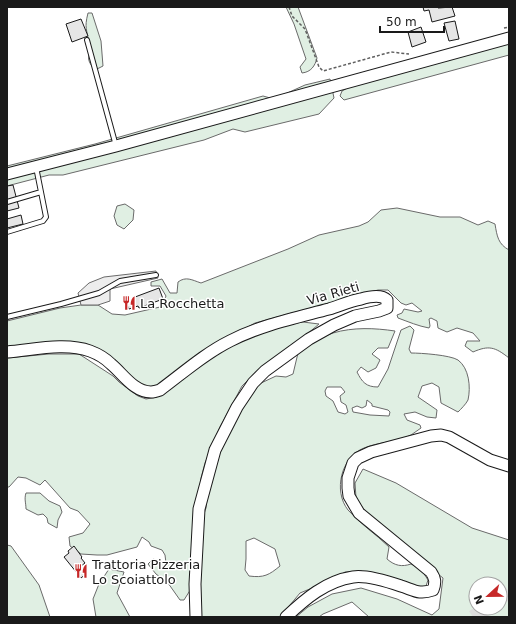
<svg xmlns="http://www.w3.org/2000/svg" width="516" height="624" viewBox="0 0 516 624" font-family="'DejaVu Sans',sans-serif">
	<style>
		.green { fill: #e0efe3; stroke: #6a6a6a; fill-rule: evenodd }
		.parking { fill: #ededed; stroke: #6a6a6a }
		.building { fill: #e6e6e6; stroke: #1a1a1a }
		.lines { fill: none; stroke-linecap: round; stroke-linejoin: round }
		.highway-tunnel { stroke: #ddd; stroke-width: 14; stroke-dasharray: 14 7; stroke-linecap: butt }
		.lane-casing { stroke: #1a1a1a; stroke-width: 6 }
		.secondary-casing { stroke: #1a1a1a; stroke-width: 13 }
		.path { stroke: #5f5f5f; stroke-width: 1.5; stroke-dasharray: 3 2; stroke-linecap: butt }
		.lane { stroke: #fff; stroke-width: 4 }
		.secondary { stroke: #fff; stroke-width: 11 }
		.labels { text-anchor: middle; stroke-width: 3; stroke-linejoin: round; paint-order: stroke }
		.street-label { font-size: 13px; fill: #1a1a1a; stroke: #fff }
		.poi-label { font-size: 13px; fill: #1a1a1a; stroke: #fff; text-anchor: start }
	</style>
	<rect width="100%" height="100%" fill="#fff"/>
	<path class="green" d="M286,7H298L317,58C315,66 311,72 302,73L300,67L306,59L294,24Z
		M88,13H92L101,41L103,66L95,70C83,56 92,57 89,44C87,28 84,29 88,13Z
		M509,42V55L344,100L340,96L342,91L353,85Z
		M330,79L334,98L319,114L245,132L233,129L204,140L63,175H49L7,186V166L95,144L263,96L274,99L305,85Z
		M125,204L134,210L133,220L124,229L117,225L114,216L117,206Z
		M397,208L440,217H460L478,225L488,221L495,224C497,236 498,244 509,250V358C495,347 489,345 473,352L465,346L467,341H480L473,333L457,328L447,332L438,328L437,321L431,318L429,319L430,326L429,328C418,326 409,322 398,318L397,315L402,313L404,309L418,312L422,311L412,303L406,305L401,303L388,290H378L255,323L220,342L158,386L148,389L140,386L105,355L7,347V321L60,308L81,305H98L112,314L125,315L160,307L163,304L166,296L160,286H151V282L162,279L170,293H177L178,282C186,276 192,280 201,283L288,249L319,235L359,226L368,222L381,210Z
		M303,322L319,324L268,367L252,376L242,386L220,427L205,463L201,478L194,584L184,600H180L168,583L156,574L148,564L153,559L166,563L165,555L162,550L151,546L149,542L142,537L137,547L107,555H97L81,554L70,546L69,537L83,533L90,524L78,511L70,508L45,480L40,485L26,478L18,477L9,487H7V358L49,354H79L113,376L119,382L138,396L146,399L157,397C175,383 194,367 214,355C239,339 273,326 303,322Z
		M410,326L414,330L409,349L411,353C421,353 450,355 458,360C469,368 471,387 468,400C466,404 461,409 458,412L441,403L439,387L432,383L422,386L418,397L437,410L436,418L427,417L415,412L404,414L407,420L420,425L421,428C418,430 414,433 411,435C398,442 378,442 364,448C341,457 333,491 348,510C360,524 376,534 389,547L387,559C395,566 402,567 411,564L421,569L428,580L426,586L415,588L361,571L345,572L334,579L300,593L280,617H199L201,522L206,508L207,498L222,445L233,422L259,384L276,376L286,377L293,374L298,353C309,346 320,337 333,333C353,327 375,328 395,331L388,348H378L372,354L380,360L376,368L368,372L361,367L357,372C362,382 366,387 378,387L388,369L401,330ZM327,387H341L345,392L340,396L341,402L346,405L348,412L345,414L338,412L333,401L326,396L325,391ZM367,400L372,404V406L388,410L390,412L389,416L370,415L353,412L352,408L357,406L362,408L366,406ZM254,538L275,549L280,566C269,575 264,578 249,576L245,570L246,559V541Z
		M363,469L396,483L472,528L509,540V617H369L352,602L323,614L319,617H296L308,607L332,594L361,588L397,599L432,615L439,609L443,578L372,521L356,498L355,483ZM476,584H500V608H476Z
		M26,493H40L49,501L60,506L62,512L58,520L57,528L48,523L47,518L43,514L38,515L26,509C26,503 24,499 26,493Z
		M7,545L11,546L39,585L50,617H7Z
		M109,569L124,572L117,593L130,617H96L93,599L99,584Z"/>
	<path class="parking" d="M156,271L158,278L110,289V301L98,305H81L78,293L89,283L104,277Z"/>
	<path class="building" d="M423,7H438V8L452,7L455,16L432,22L429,10L424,11Z
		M81,19L88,36L72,42L66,24Z
		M455,21L459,39L449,41L444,23Z
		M421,27L426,42L412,47L408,32Z
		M13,185L19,208L7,211V186Z
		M21,215L23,224L7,228V219Z
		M159,288L163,299L139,308L138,306L129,309L126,302L135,299V297Z
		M74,546L82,557L81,558L85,563L81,566L87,573L81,578L64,557L69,553L68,551Z"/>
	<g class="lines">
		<path class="highway-tunnel" d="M500,598L509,592
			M473,617L486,608"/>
		<defs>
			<path id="lane" d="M87,40L116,146
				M7,202L41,192
				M7,232L43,221L46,217L36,167
				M7,317L61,304L99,293L120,281L156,275"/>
			<path id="secondary" d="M7,174L116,146L509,38
				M7,352C33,350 65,342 90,351C98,354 105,358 111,364C123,374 134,392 151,392C154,392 157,391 160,390C183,373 204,354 230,341C261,325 295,318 329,309C339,306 350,301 361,299C368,297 381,294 387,300V308L379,311L355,316L334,325L309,339L265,371L253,383L237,407L215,450L199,509L195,584L196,617
				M286,617C305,599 326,581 353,577C365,575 389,582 401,586C414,590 419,595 433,590C436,582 435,578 431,572L359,513L349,496L348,488V478L353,463L358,458L371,452L431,436L441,435L449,437L490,460L509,466"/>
		</defs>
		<use href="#lane" class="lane-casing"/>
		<use href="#secondary" class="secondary-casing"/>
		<path class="path" d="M289,7L292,16L305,29L319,67L323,71L391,52L409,54
			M504,28L509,27"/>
		<use href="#lane" class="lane"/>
		<use href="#secondary" class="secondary"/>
	</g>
	<defs>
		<symbol id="restaurant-bare" viewBox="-9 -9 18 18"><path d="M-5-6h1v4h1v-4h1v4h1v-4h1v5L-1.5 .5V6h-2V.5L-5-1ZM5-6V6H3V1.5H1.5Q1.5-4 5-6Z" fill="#c62828" stroke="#fff" stroke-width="2.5" paint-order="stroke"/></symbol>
	</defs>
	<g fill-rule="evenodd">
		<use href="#restaurant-bare" x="119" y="293" width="20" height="20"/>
		<use href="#restaurant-bare" x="71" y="561" width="20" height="20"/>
	</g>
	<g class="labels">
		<g class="street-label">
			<text transform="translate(333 293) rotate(-16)" y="5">Via Rieti</text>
		</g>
		<g class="poi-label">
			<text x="140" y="308">La Rocchetta</text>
			<text x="92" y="569">Trattoria Pizzeria<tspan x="92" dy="15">Lo Scoiattolo</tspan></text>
		</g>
	</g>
	<rect width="516" height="624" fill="none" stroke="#1a1a1a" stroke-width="16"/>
	<g transform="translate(488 596) rotate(248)"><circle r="19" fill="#ffffff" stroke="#a3a3a3"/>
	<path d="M0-3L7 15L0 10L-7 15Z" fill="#c62828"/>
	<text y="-6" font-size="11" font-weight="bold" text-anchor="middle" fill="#1a1a1a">N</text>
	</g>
	<path d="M380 26v6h64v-6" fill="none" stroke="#1a1a1a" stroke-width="2"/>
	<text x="386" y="26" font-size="12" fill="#1a1a1a" stroke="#ffffff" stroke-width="3" paint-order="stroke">50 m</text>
</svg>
